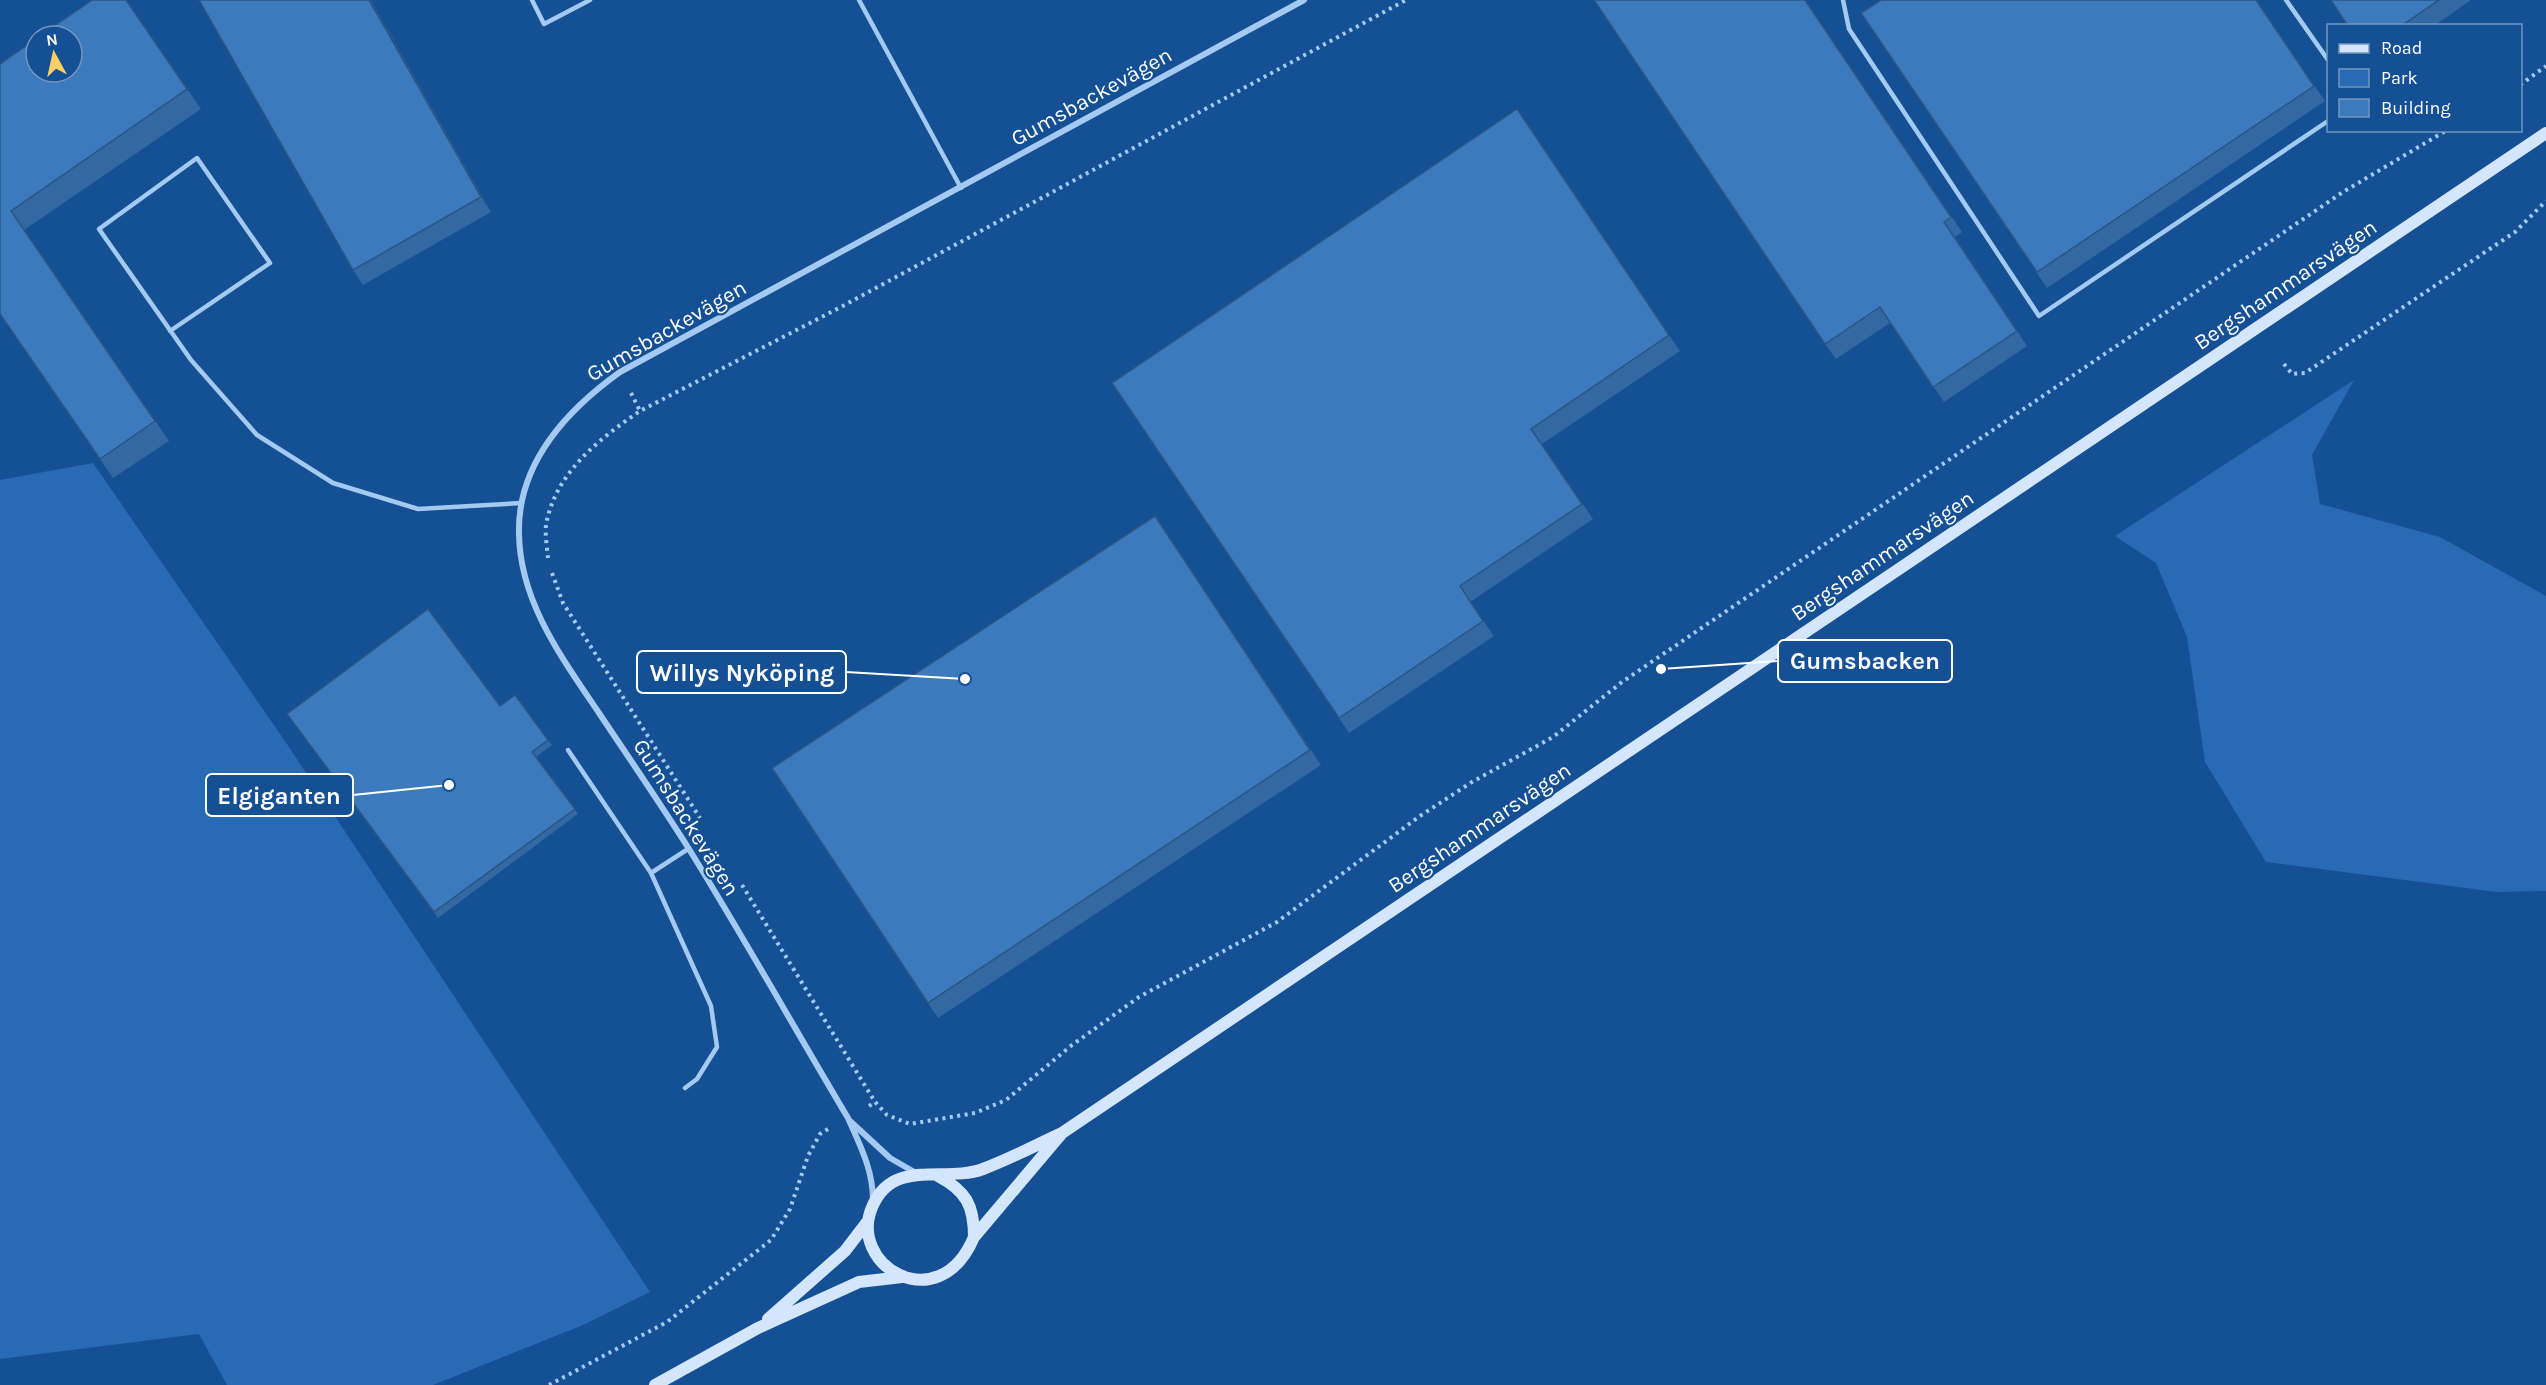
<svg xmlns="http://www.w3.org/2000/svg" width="2546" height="1385" viewBox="0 0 2546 1385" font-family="Karla,sans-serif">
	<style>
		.green { fill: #286ab4 }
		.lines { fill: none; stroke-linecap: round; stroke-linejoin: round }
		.path { stroke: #a5caf2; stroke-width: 4; stroke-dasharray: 3 4.5; stroke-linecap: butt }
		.service { stroke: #a5caf2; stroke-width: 4.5 }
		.minor { stroke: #a5caf2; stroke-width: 6 }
		.secondary { stroke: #d4e6fc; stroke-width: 12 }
		.wall { fill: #3468a3 }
		.shaded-wall { fill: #2b5584 }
		.building { fill: #3d79bd; stroke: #2b5584; stroke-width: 1.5 }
		.labels { text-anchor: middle; stroke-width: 4.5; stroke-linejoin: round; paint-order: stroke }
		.street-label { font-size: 22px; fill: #fff; stroke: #155095 }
		.leader { fill: none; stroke: #fff; stroke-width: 2 }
		.callout-dot { fill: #fff; stroke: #155095; stroke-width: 2 }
		.callout { fill: #155095; stroke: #fff; stroke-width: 2 }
		.callout-label { font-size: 24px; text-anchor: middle; font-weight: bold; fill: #fff }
	</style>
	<rect width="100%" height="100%" fill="#155095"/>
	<path class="green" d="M2354,380L2312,455L2320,504L2440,537L2546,596V891L2497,892L2266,862L2205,762L2187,637L2156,563L2115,536Z
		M93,463L287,744L650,1292L583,1325L433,1385H227L199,1334L0,1359V480Z"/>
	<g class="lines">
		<path class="path" d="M2520,85L2546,66
			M2284,364L2292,374L2305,373L2515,232L2546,201
			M631,393L640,411
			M548,558C547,548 545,535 546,525C555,473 599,439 640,411L839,308L1406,0
			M552,573L563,603L700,818
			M742,885L875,1102
			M869,1106L875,1102L887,1115L910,1124L975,1113L1006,1100L1072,1045L1139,997L1277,922L1420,816L1472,782L1553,737L1622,682L2343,192L2447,130
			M549,1385L667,1322L771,1240L790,1209L808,1156L820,1134L828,1129"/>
		<path class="service" d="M532,0L544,24L590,0
			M859,0L961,188
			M1843,0L1849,29L2039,316L2328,121
			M2286,0L2328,60
			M170,331L270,263L197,158L99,229L191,360L257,435L333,483L418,509L521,503
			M568,750L651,873L711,1006L717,1047L697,1079L685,1088
			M651,873L688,849"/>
		<path class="minor" d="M850,1121L890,1158L916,1173
			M873,1200C873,1170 860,1145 848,1118C795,1029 744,938 689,849C660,803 629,758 599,713C562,658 520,602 519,534C517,464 567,410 620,372L1304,0"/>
		<path class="secondary" d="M1062,1133L974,1237C939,1321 845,1265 873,1205C894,1158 945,1183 983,1169C1010,1159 1036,1145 1062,1133L2546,133
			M938,1176C966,1191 974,1205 974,1237
			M768,1319L845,1251L868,1221
			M655,1385L758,1328L859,1282L902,1277"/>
	</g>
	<path class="wall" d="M126,0L201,109L24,230L169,441L113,478L0,314V64Z
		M371,0L491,212L363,285L353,270Z
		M1805,0L1962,232L1955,237L2027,346L1944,402L1890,323L1836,359L1825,344Z
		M2256,0L2325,101L2047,288L1861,13Z
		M2331,0H2471L2434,26H2348Z
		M1517,109L1680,351L1542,444L1593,519L1470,602L1494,636L1349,733L1112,383Z
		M1155,516L1321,765L938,1018L928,1003Z
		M500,706L548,740L552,745L536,757L578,814L438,918L287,714Z"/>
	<path class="shaded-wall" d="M369,0H371L491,212L481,197Z"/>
	<path class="building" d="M92,0H126L187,89L11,211L155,421L100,459L0,314V64L36,39V72H72V36H40Z
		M199,0H369L481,197L353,270Z
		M1594,0H1805L1951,217L1944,222L2017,331L1933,387L1880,307L1825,344Z
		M1881,0H2256L2314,86L2037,272L1861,13Z
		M2331,0H2439L2401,26H2348Z
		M1517,109L1669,335L1531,429L1582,504L1460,586L1483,621L1339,718L1112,383Z
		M1155,516L1310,750L928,1003L772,768Z
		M428,609L500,706L515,695L548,740L532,752L575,809L434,912L287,714Z"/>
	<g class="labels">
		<g class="street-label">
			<text transform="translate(1091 96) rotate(-29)" y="8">Gumsbackevägen</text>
			<text transform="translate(2285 284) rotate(-34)" y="8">Bergshammarsvägen</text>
			<text transform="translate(666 330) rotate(-30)" y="8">Gumsbackevägen</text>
			<text transform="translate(1882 555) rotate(-34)" y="8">Bergshammarsvägen</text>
			<text transform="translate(687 817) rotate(58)" y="8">Gumsbackevägen</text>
			<text transform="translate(1479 827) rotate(-34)" y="8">Bergshammarsvägen</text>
		</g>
	</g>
	<path class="leader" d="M1661 669L1778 661M965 679L846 672M449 785L353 795"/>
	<g class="callout-dot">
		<circle cx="1661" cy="669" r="6"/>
		<circle cx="965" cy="679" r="6"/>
		<circle cx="449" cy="785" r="6"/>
	</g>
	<g class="callout">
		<rect x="1778" y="640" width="174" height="42" rx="6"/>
		<rect x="637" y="651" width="209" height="42" rx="6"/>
		<rect x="206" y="774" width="147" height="42" rx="6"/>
	</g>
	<g class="callout-label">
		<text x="1865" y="669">Gumsbacken</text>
		<text x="742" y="681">Willys Nyköping</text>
		<text x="279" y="804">Elgiganten</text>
	</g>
	<rect x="2327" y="24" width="195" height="108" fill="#155095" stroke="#7396bf" stroke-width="1.5"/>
	<rect x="2339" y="44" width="30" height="9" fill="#d4e6fc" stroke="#7396bf" stroke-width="1.5"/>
	<text x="2381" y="54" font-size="18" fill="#ffffff">Road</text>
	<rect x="2339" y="69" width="30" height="18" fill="#286ab4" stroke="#7396bf" stroke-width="1.5"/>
	<text x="2381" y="84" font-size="18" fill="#ffffff">Park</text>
	<rect x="2339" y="99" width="30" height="18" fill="#3d79bd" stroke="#7396bf" stroke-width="1.5"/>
	<text x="2381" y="114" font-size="18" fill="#ffffff">Building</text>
	<g transform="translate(54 54) rotate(352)"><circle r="28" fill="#155095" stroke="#7396bf" stroke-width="1.5"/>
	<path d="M0-4.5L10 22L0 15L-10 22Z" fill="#ffcf66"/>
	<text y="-9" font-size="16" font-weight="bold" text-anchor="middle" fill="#ffffff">N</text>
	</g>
</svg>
